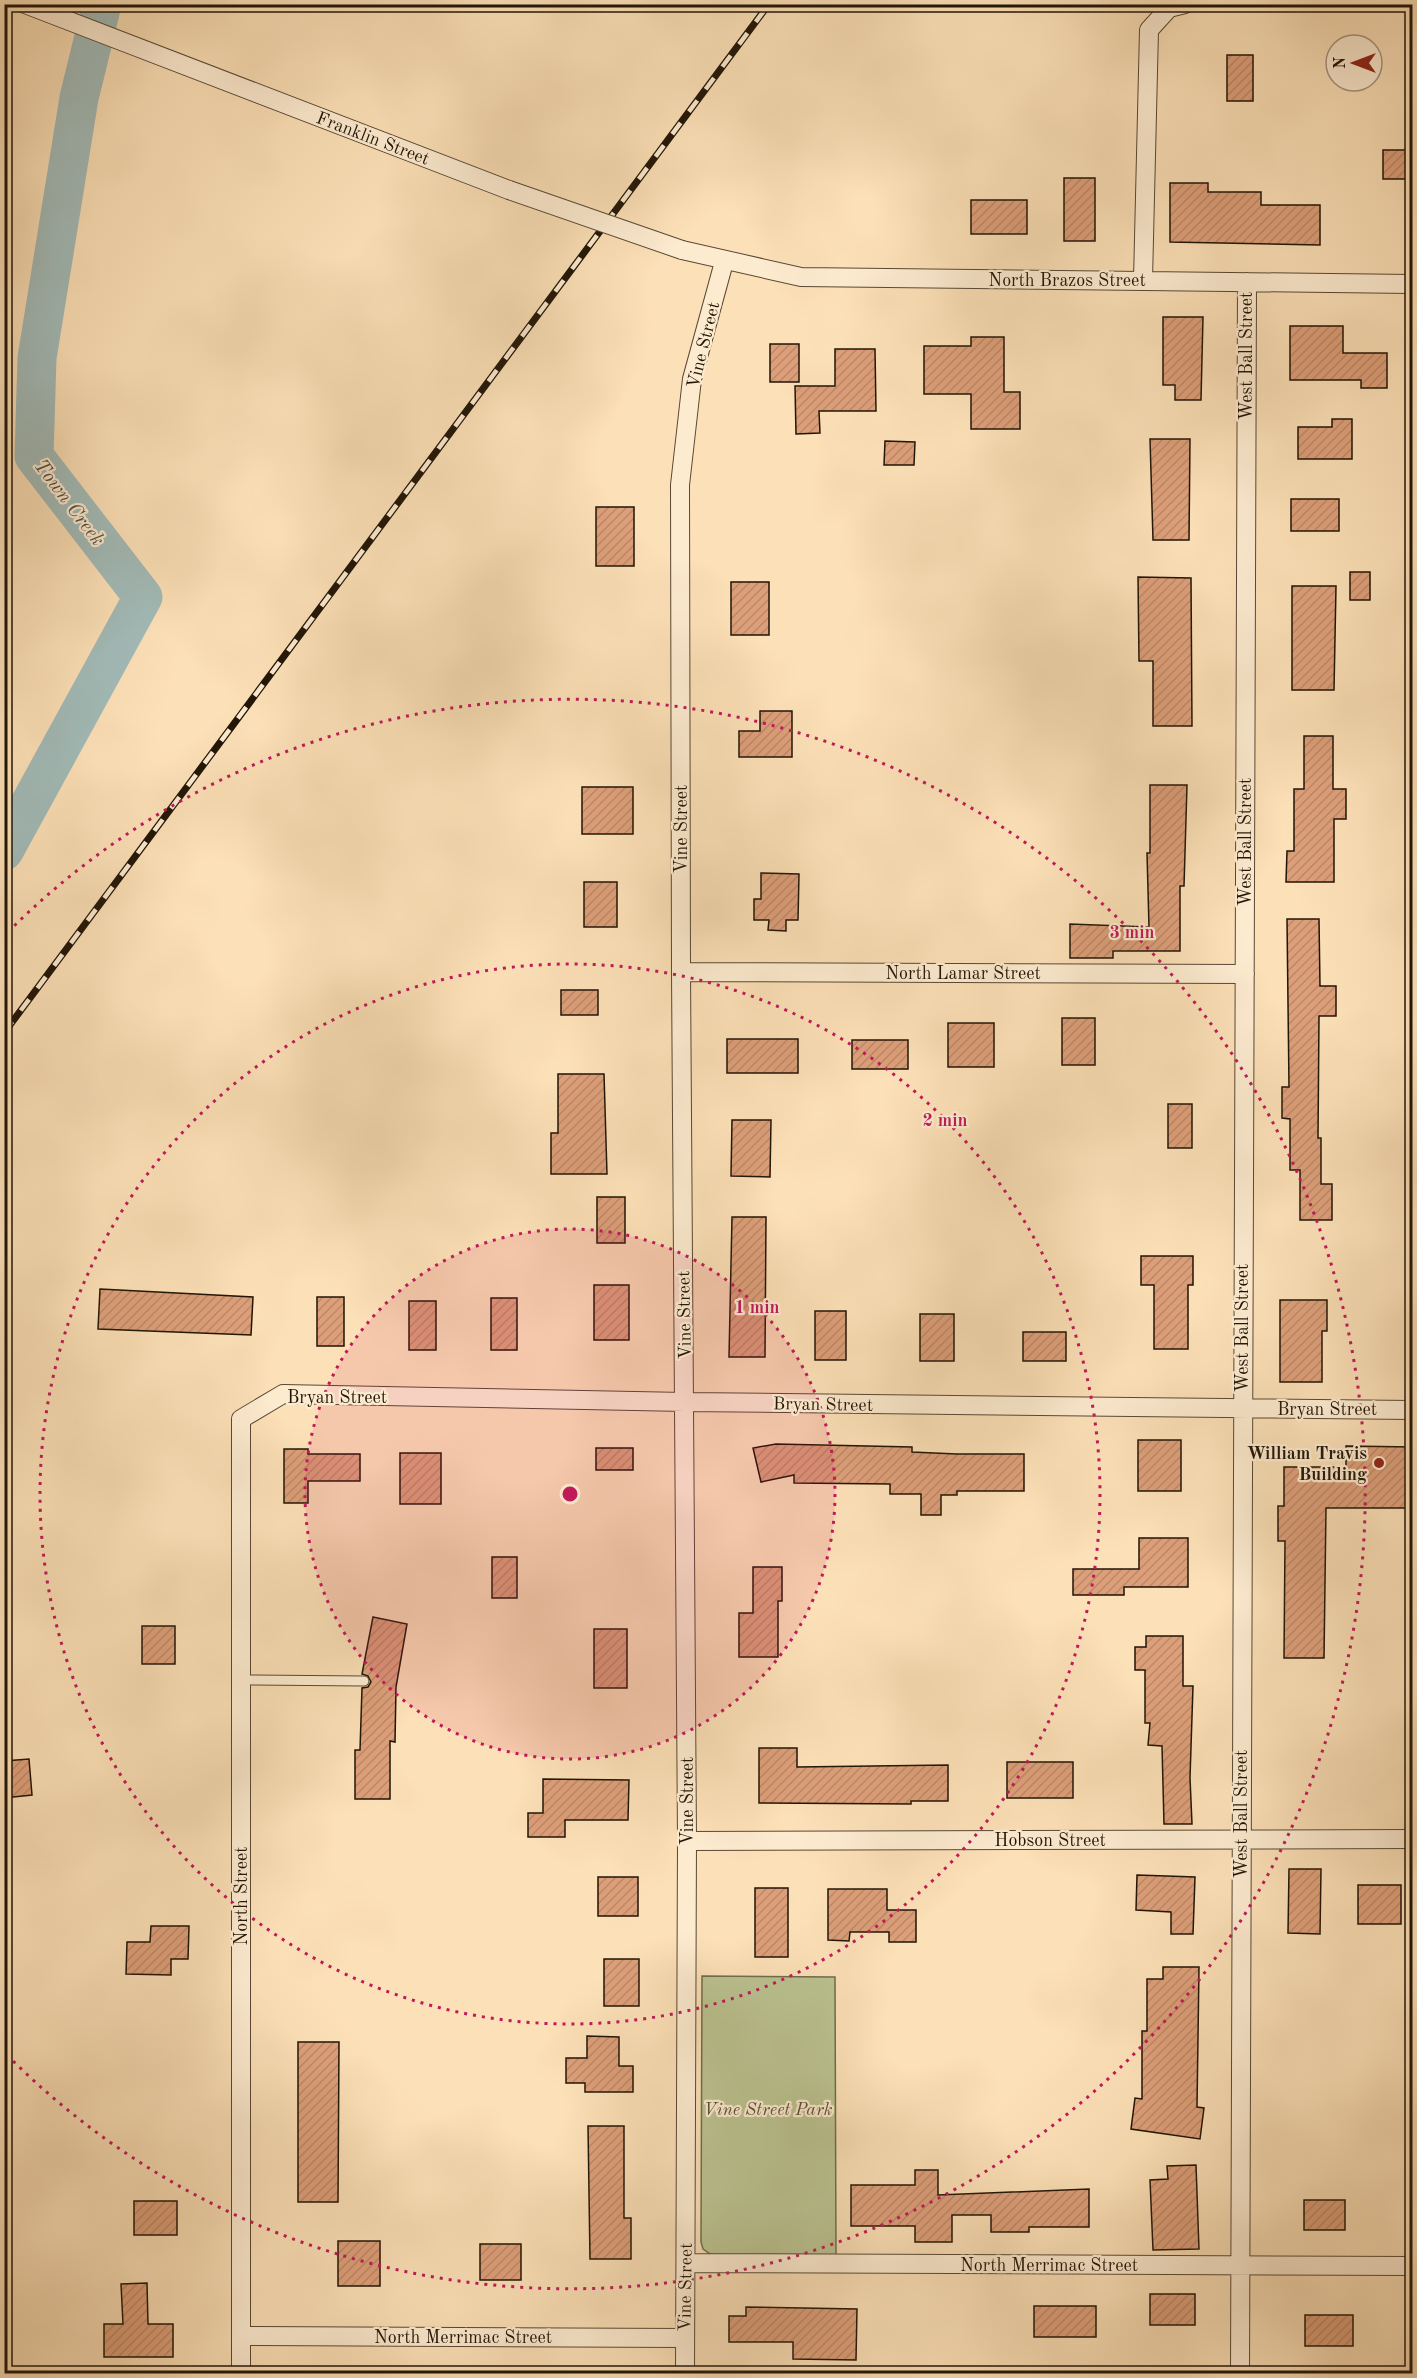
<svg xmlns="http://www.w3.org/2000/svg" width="1417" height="2378" viewBox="0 0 1417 2378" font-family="'Old Standard TT',serif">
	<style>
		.park { fill: #bbc391; stroke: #6e6c4c; stroke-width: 1.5 }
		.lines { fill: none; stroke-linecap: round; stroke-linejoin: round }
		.river { stroke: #a2bbb8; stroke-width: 39 }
		.building { fill: url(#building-hatch); stroke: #211507; stroke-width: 1.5 }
		.service-casing { stroke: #584833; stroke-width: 11 }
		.minor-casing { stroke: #584833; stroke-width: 20 }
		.service { stroke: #fdebd0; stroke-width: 9 }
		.minor { stroke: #fdebd0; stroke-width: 18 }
		.rail-casing { stroke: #211507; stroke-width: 7 }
		.rail { stroke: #fdebd0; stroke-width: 4.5; stroke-dasharray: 14; stroke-linecap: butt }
		.minor-bridge-casing { stroke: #584833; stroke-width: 20; stroke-linecap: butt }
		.minor-bridge { stroke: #fdebd0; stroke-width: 18 }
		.ring { fill: none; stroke: #c2185b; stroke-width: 3; stroke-dasharray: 3 6 }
		.poi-dot { fill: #8f2418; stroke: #fdebd0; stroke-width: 2 }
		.labels { text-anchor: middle; stroke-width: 4.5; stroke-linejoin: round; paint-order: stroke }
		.street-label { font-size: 18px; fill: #211507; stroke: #fdebd0 }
		.poi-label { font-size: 18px; font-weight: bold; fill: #211507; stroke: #fdebd0; text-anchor: end }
		.park-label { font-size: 18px; font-style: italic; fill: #575237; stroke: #fdebd0 }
		.water-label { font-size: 20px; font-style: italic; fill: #4e4f45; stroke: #fdebd0 }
		.centre { fill: #c2185b; stroke: #fdebd0; stroke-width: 3 }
		.ring-label { font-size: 18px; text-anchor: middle; font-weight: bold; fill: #c2185b; stroke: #fdebd0; stroke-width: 4.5; stroke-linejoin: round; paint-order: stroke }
	</style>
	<defs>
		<pattern id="building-hatch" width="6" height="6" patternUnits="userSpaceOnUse" patternTransform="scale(1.5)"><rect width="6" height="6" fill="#dd9f79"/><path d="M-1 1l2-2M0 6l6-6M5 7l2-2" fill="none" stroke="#bd8867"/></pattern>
	</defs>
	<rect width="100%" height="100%" fill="#fce0b7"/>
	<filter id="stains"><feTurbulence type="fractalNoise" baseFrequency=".00333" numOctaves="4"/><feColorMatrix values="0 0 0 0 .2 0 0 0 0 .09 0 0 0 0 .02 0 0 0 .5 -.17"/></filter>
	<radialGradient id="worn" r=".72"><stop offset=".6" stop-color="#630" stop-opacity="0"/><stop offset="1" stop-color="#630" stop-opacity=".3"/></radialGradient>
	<path class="park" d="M702,1976L835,1977L836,2256H713L703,2249L701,2242Z"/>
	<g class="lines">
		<path class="river" d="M4,851L143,597L34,456L37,358L79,98L102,4"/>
	</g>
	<path class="building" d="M1227,55H1253V101H1227Z
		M1383,150H1407V179H1383Z
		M1064,178H1095V241H1064Z
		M1170,183H1208V192H1261V205H1320V245L1170,242Z
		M971,200H1027V234H971Z
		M1163,317H1203L1201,400H1175V385H1163Z
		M1290,326H1343V353H1387V388H1361V380H1290Z
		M971,337H1004V392H1020V429H971V394H924V346H971Z
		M770,344H799V382H770Z
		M835,349H875L876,411H819L820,433L796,434L795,386H835Z
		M1332,419H1352V459H1298V427H1332Z
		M1150,439H1190L1189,540H1153Z
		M885,441L915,442L914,465H884Z
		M1291,499H1339V531H1291Z
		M596,507H634V566H596Z
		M1350,572H1370V600H1350Z
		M1138,577L1191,578L1192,726H1153V661H1139Z
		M731,582H769V635H731Z
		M1292,586H1336L1334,690H1292Z
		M760,711H792V757H739V731H760Z
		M1304,736H1333V789H1346V819H1334V882H1286L1287,851H1294V789H1304Z
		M1150,785H1187L1184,886H1180V951H1113V958H1070V924L1149,927L1147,853H1150Z
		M582,787H633V834H582Z
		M761,873L799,874L798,920H786V931L768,930L769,920H754V899H761Z
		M584,882H617V927H584Z
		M1287,919H1319L1320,986H1336V1016H1319L1318,1138H1321V1184H1332V1220H1300V1170H1290V1119L1282,1118V1087H1289Z
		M561,990H598V1015H561Z
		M1062,1018H1095V1065H1062Z
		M948,1023H994V1067H948Z
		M727,1039H798V1073H727Z
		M852,1040H908V1069H852Z
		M558,1074H604L607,1174H551V1133H558Z
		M1168,1104H1192V1148H1168Z
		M732,1120H771L770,1177L731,1176Z
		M597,1197H625V1243H597Z
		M732,1217H766L765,1357H729Z
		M1141,1256H1193V1285H1188V1349H1154V1285H1141Z
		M594,1285H629V1340H594Z
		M100,1289L253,1297L251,1335L98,1329Z
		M317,1297H344V1346H317Z
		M491,1298H517V1350H491Z
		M1280,1300H1327V1331H1322V1382H1280Z
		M409,1301H436V1350H409Z
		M815,1311H846V1360H815Z
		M920,1314H954V1361H920Z
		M1023,1332H1066V1361H1023Z
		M1138,1440H1181V1491H1138Z
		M776,1444L912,1447V1452L957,1454H1024V1491H957V1495H941V1515H921V1494H890V1484L794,1483V1475L761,1482L753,1448Z
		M1346,1446L1413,1447V1508H1326L1324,1658H1284L1285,1541H1278V1506H1284V1467H1346Z
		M596,1448H633V1470H596Z
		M284,1449H308V1454H360V1481H308V1503H284Z
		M400,1453H441V1504H400Z
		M1139,1538H1188V1587H1124V1595H1073V1569H1139Z
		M492,1557H517V1598H492Z
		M753,1567H782V1601H778V1657H739V1613H753Z
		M373,1617L407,1624L396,1687L395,1742L390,1741V1799H355V1750H360L362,1688L368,1687L371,1682L368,1676L362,1674Z
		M142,1626H175V1664H142Z
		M594,1629H627V1688H594Z
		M1146,1636H1183V1686H1193L1190,1778L1192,1824H1164L1162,1746L1148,1745L1150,1723H1145V1670H1135V1647H1146Z
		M759,1748H797V1767L948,1765V1801H911V1804L759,1803Z
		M29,1759L32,1795L4,1798V1761Z
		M1007,1762H1073V1798H1007Z
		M543,1779L629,1780L628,1820H565V1837H528V1813H543Z
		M1289,1869H1321L1320,1934L1288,1933Z
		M1137,1875L1195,1877L1193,1934H1171V1912L1136,1910Z
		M598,1877H638V1916H598Z
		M1358,1885H1401V1924H1358Z
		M755,1888H788V1957H755Z
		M828,1889H887V1910H916V1942H889V1932H850L849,1941L828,1940Z
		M151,1926H189L188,1959H171V1975L126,1974L127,1942H150Z
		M604,1959H639V2006H604Z
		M1163,1967H1199L1197,2107L1204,2108L1200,2139L1131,2129L1135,2098L1142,2099V2031H1147V1979H1163Z
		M587,2036L619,2037V2066H633V2092H585V2083H566V2058H587Z
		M298,2042H339L338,2202H298Z
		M588,2126H624V2218H631V2259H590Z
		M1196,2165L1199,2249L1153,2250L1150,2180L1168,2179L1167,2166Z
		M915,2170H938V2195L1089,2189V2227H1029V2232H991V2215H952V2242H915V2226H851V2185H915Z
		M1304,2200H1345V2230H1304Z
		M134,2201H177V2235H134Z
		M338,2241H380V2286H338Z
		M480,2244H521V2280H480Z
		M147,2283L148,2324H173V2357H104V2324H123L121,2284Z
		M1150,2294H1195V2325H1150Z
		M1034,2306H1096V2337H1034Z
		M746,2307L857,2309L856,2360L793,2359V2342H729V2316H746Z
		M1305,2315H1353V2346H1305Z"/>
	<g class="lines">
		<defs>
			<path id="service" d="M241,1680L364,1681"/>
			<path id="minor" d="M25,4L509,190
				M682,250L801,277L1412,284
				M1143,280L1149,30L1169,8L1185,4
				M681,972L1245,974
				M687,1841L1412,1839
				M686,2263L1412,2266
				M242,2336L685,2338
				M241,2374V1419L283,1394L685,1402L1412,1410
				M685,2374L687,1841L681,972L680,485L692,379L724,262
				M1240,2374L1247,282"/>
		</defs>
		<use href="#service" class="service-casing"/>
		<use href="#minor" class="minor-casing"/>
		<use href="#service" class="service"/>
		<use href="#minor" class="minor"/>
		<defs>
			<path id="rail" d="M4,1033L769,4"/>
		</defs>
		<use href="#rail" class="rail-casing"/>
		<use href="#rail" class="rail"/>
		<defs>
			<path id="minor-bridge" d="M509,190L682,250"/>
		</defs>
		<use href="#minor-bridge" class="minor-bridge-casing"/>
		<use href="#minor-bridge" class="minor-bridge"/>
	</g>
	<circle cx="570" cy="1494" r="265" fill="#c2185b" fill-opacity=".12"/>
	<g class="ring">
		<circle cx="570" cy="1494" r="265"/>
		<circle cx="570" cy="1494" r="530"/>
		<path d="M8 932A795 795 0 1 1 8 2056"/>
	</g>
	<circle class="poi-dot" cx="1379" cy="1463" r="6"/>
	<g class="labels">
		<g class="street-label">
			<text transform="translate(373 138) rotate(21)" y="6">Franklin Street</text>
			<text x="1067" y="286">North Brazos Street</text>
			<text transform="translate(703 345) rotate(-76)" y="6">Vine Street</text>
			<text transform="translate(1246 356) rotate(-90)" y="6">West Ball Street</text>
			<text transform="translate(681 829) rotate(-90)" y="6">Vine Street</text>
			<text transform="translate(1245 842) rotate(-90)" y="6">West Ball Street</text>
			<text x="963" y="979">North Lamar Street</text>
			<text transform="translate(684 1315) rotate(-91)" y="6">Vine Street</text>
			<text transform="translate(1242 1328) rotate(-90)" y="6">West Ball Street</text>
			<text x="337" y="1403">Bryan Street</text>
			<text transform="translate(823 1404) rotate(1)" y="6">Bryan Street</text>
			<text x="1327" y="1415">Bryan Street</text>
			<text transform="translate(687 1801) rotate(-90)" y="6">Vine Street</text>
			<text transform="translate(1241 1814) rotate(-90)" y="6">West Ball Street</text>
			<text x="1050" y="1846">Hobson Street</text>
			<text transform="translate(241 1896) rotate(-90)" y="6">North Street</text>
			<text x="1049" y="2271">North Merrimac Street</text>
			<text transform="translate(685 2287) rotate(-89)" y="6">Vine Street</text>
			<text x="463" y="2343">North Merrimac Street</text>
		</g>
		<g class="poi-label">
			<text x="1367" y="1459">William Travis<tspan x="1367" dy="21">Building</tspan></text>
		</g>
		<g class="park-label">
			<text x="768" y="2115">Vine Street Park</text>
		</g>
		<g class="water-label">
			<text transform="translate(70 502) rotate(53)" y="7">Town Creek</text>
		</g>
	</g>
	<circle cx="570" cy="1494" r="9" class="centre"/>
	<g class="ring-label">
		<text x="1132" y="938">3 min</text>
		<text x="945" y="1126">2 min</text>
		<text x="757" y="1313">1 min</text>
	</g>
	<rect width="1417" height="2378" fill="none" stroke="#fce0b7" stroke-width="24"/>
	<rect x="6" y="6" width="1405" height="2366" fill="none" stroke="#211507" stroke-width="3"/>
	<rect x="12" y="12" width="1393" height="2354" fill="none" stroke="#211507" stroke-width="1.5"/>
	<g transform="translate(1354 63) rotate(270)"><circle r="28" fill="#fdebd0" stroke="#a59580" stroke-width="1.5"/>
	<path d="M0-4.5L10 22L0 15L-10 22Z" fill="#8f2418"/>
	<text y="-9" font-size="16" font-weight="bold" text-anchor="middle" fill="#211507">N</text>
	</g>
	<rect width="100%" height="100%" filter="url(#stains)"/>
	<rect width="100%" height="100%" fill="url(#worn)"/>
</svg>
